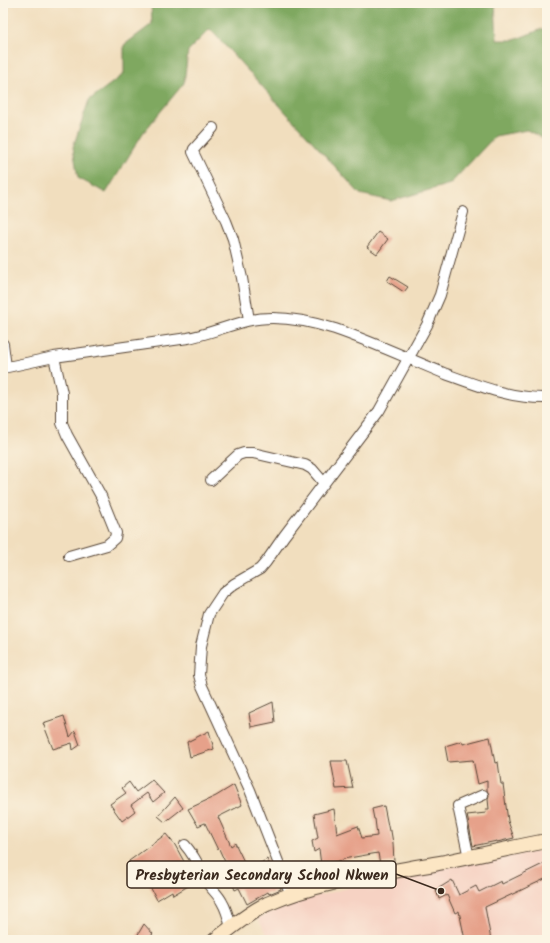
<svg xmlns="http://www.w3.org/2000/svg" width="550" height="943" viewBox="0 0 550 943" font-family="Kalam,sans-serif">
	<style>
		.built { fill: #f6d2c3 }
		.forest { fill: #7fa860; stroke: #5d693f }
		.building { fill: #e6a18a }
		.lines { fill: none; stroke-linecap: round; stroke-linejoin: round }
		.street-casing { stroke: #564536; stroke-width: 12 }
		.secondary-casing { stroke: #564536; stroke-width: 16 }
		.street { stroke: #fff; stroke-width: 10 }
		.secondary { stroke: #fce6c4; stroke-width: 14 }
		.leader { fill: none; stroke: #3b2a1e; stroke-width: 1.5 }
		.callout-dot { fill: #3b2a1e; stroke: #fcf5e5; stroke-width: 1.5 }
		.callout { fill: #fcf5e5; stroke: #3b2a1e; stroke-width: 1.5 }
		.callout-label { font-size: 15px; text-anchor: middle; font-weight: bold; fill: #3b2a1e }
	</style>
	<rect width="100%" height="100%" fill="#fcf5e5"/>
	<filter id="ink" filterUnits="userSpaceOnUse"><feTurbulence type="fractalNoise" baseFrequency=".025" numOctaves="2"/><feDisplacementMap in="SourceGraphic" scale="8" xChannelSelector="R" yChannelSelector="G"/><feConvolveMatrix kernelMatrix="1 2 1 2 8 2 1 2 1" color-interpolation-filters="sRGB"/></filter>
	<filter id="wash" filterUnits="userSpaceOnUse"><feTurbulence type="fractalNoise" baseFrequency=".012" numOctaves="4" result="noise"/><feDisplacementMap in="SourceGraphic" scale="16" xChannelSelector="R" yChannelSelector="G"/><feGaussianBlur stdDeviation="0.9" result="paint"/><feColorMatrix in="noise" values="0 0 0 0 0 0 0 0 0 0 0 0 0 0 0 0 0 1.4 0 .05"/><feComposite in="paint" operator="in"/></filter>
	<g filter="url(#wash)">
		<rect width="100%" height="100%" fill="#f1debe"/>
		<path class="built" d="M547,849V940H270L258,918L298,901L374,881Z"/>
		<path class="forest" d="M151,3H495L497,40H514L547,27V141L527,130L495,136L450,184L391,201L360,194L210,29L188,51L184,83L143,133L106,193L78,178L73,147L89,100L124,74V45L152,24Z"/>
		<g id="blocks">
			<path class="building" d="M378,232L388,239L377,254L367,247Z
				M390,276L408,287L404,292L387,281Z
				M273,702L275,722L251,727L249,713Z
				M64,716L70,737L75,731L80,745L73,750L72,743L53,749L43,723Z
				M209,731L214,749L190,757L187,742Z
				M490,737L495,763L498,762L501,784H503L508,821L514,838L497,842V841L473,846L467,815L486,813L485,809H489L488,799L489,795L487,790V781L478,784L473,760L448,762L445,746L462,741L463,744Z
				M331,761H347L353,788L336,789Z
				M152,780L164,793L153,802L147,793L131,805L135,811L122,821L110,804L126,793L122,788L129,782L136,792Z
				M234,785L242,805L218,817L231,846L235,843L247,868L251,865L253,868L267,859L281,889L269,894L268,892L247,904L239,888L235,890L230,878L232,877L219,849L218,850L205,823L198,826L188,809L216,796Z
				M175,797L183,808L165,822L158,816Z
				M384,806L389,831H391L393,843L394,862L380,864L378,853L343,859V860L321,865L319,849L314,852L312,841L318,838L314,814L334,809L337,834L358,826L362,838L377,836L375,819H374L372,809Z
				M166,834L175,845L195,882L173,895L172,891L157,900L143,873L139,877L129,861Z
				M547,862V878L485,907L491,940H465L459,911L455,913L447,895L439,899L436,890L452,880L459,895L476,886L479,892L501,881L502,884Z
				M144,924L153,934L146,940L137,936Z"/>
		</g>
	</g>
	<g filter="url(#ink)">
		<use href="#blocks" fill-opacity="0" stroke="#564536" stroke-width="1"/>
		<g class="lines">
			<defs>
				<path id="street" d="M213,128L194,149L193,152L226,221L233,239L242,278L249,320
					M3,344L6,367
					M54,357L62,393V423L67,435L101,496L116,533L115,538L107,545L69,556
					M3,368L54,357L188,338C208,334 227,326 247,321C274,314 309,321 335,329C373,342 409,359 446,374C479,386 512,399 547,398
					M211,480L238,455L244,453H253L305,465L312,469L324,483
					M185,845C195,856 200,868 207,882C211,889 218,894 222,902C227,910 229,919 231,928
					M469,858L458,806L483,795
					M291,895L250,790L202,686L199,675L201,646L209,614L223,593L234,584L260,569L266,562L284,536L379,411L427,325L440,295L463,212"/>
				<path id="secondary" d="M215,940C231,928 248,913 267,904C320,881 378,874 434,864C472,857 509,848 547,841"/>
			</defs>
			<use href="#street" class="street-casing"/>
			<use href="#secondary" class="secondary-casing"/>
			<use href="#street" class="street"/>
			<use href="#secondary" class="secondary"/>
		</g>
	</g>
	<path class="leader" d="M441 891L396 874"/>
	<circle class="callout-dot" cx="441" cy="891" r="4"/>
	<rect class="callout" x="127" y="861" width="269" height="27" rx="4"/>
	<g class="callout-label">
		<text x="262" y="880">Presbyterian Secondary School Nkwen</text>
	</g>
	<rect width="550" height="943" fill="none" stroke="#fcf5e5" stroke-width="16"/>
</svg>
